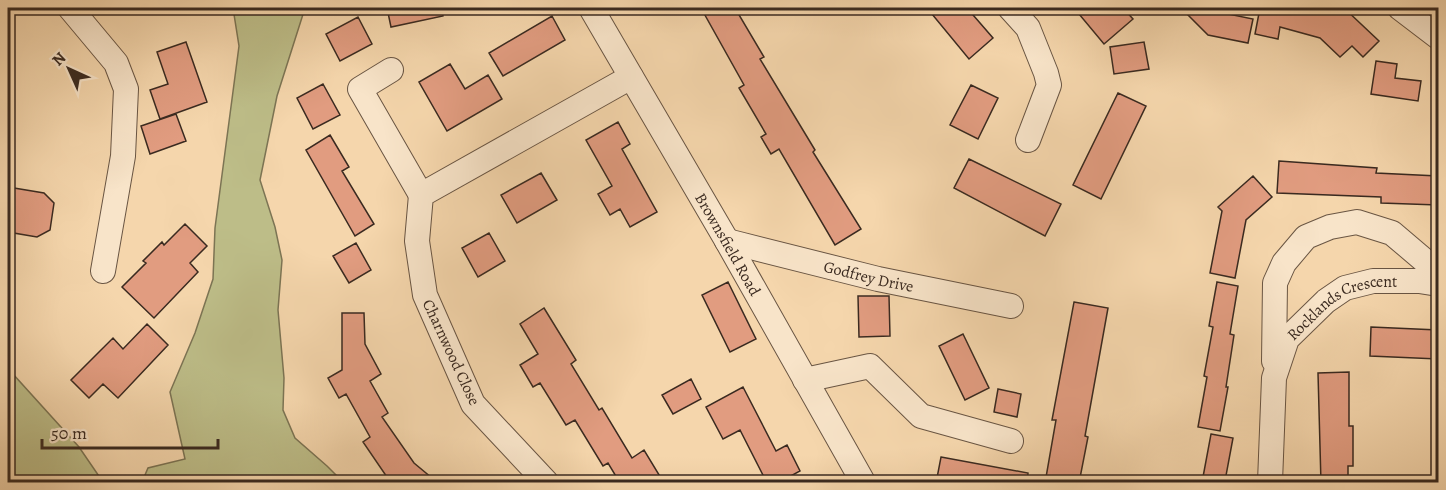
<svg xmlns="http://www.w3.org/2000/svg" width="1446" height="490" viewBox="0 0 1446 490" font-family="Alegreya,serif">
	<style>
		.green { fill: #bdbd88; stroke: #7c7454; stroke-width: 1.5 }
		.building { fill: #e19c80; stroke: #3a2a20; stroke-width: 1.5 }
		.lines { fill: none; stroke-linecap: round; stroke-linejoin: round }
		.street-casing { stroke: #695543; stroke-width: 26 }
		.street { stroke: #f8e4c9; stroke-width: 24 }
		.labels { text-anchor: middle; stroke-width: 6; stroke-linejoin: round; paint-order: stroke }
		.street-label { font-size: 16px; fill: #3a2a20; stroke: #f8e4c9 }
	</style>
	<rect width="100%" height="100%" fill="#f5d6ac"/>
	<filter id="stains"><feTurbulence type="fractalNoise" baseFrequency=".00333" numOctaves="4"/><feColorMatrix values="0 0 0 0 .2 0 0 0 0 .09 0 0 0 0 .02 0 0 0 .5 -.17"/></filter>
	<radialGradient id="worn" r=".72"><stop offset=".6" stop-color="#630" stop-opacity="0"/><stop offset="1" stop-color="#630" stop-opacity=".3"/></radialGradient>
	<path class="green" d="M233,8H305L277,96L260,180L275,227L282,260L278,310L284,378L283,410L295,438L327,466L343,482H142L148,468L185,459L170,392L195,333L213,279L215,228L239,46Z
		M8,372L12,373L79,447L103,482H8Z"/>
	<path class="building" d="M387,8H442L443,16L391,27Z
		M701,8H735L764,57L760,59L815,150L813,152L861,229L835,245L779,149L771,154L761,137L766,134L739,88L744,85Z
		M927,8H967L993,38L969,59Z
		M1074,8H1123L1133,19L1104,44Z
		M1181,8H1199L1253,19L1248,43L1208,35Z
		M1260,8H1344L1379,41L1363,57L1352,46L1340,57L1320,38L1280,27L1278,39L1255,34Z
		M552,16L565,40L503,76L489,53Z
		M358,17L372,44L340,61L326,34Z
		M186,42L207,102L160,119L150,90L168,84L157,52Z
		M1144,42L1149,69L1114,74L1110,47Z
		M1376,61L1397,64L1395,78L1421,81L1418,101L1371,94Z
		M450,64L465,89L488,75L502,99L447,131L419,82Z
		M323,84L340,115L313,129L297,98Z
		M971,85L998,98L978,139L950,125Z
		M1118,93L1146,106L1101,199L1073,185Z
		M176,114L186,141L150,154L141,126Z
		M618,122L630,144L622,149L657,212L630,227L620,209L610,215L598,194L612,186L586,140Z
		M330,135L349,167L342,171L374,224L355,236L306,150Z
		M969,159L1061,204L1045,236L954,188Z
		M1279,161L1377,168L1376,173L1438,176V205L1381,203V197L1277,193Z
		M541,173L557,200L517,223L501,195Z
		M1253,176L1272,197L1246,220L1235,278L1210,273L1222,211L1218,207Z
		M8,187L44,193L54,203L50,230L37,237L8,232Z
		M185,224L207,246L190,263L198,272L154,318L122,287L146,263L143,261L162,242L164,245Z
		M489,233L505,261L478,277L462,248Z
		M356,243L371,270L349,283L333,256Z
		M728,282L756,339L730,352L702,295Z
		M1217,282L1238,286L1230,334L1234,335L1226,387H1228L1220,431L1198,427L1207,377L1204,376L1213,327L1209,326Z
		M858,296H889L890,336L859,337Z
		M1074,302L1108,308L1085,436L1088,437L1079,483H1045L1056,420H1052Z
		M544,308L576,360L571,364L599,410L602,408L632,458L644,450L664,483H620L608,463L603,466L575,420L566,425L540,383L533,387L520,365L538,354L520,324Z
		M342,313H364L365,344L381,374L370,381L388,413L382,417L414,463L438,483H391L363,442L370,437L346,394L339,398L328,378L342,370Z
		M147,324L168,345L118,398L103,384L89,398L71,380L113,338L123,349Z
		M1371,327L1438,330V359L1370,356Z
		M963,334L989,388L965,400L939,346Z
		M1349,372V426H1353V466H1348V483H1321L1318,373Z
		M691,379L701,399L673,414L662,395Z
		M743,387L776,451L787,445L800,471L778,483H767L740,430L723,439L706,407Z
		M998,389L1021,394L1017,417L994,412Z
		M1211,434L1233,438L1225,481L1203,477Z
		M941,457L1028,473L1027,483H936Z"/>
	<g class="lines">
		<defs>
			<g id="street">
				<path d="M70,8L116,63L126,89L123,156L103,271"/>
				<path id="s1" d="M591,8L727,241L863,482"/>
				<path d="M1010,8L1028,28L1046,73L1049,85L1028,140"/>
				<path d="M1400,8L1438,37"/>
				<path d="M391,70L360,89L421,195"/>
				<path id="s2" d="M727,241L878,279L1011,306"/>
				<path d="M1274,361L1275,283L1284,263L1306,237L1330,227L1357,222L1392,233L1438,272"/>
				<path d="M805,380L870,366L921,416L1011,441"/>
				<path d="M546,482L473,404L425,295L417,241L421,195L631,77"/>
				<path id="s3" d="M1270,482L1274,378L1287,339L1326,301L1345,288L1373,281H1419L1438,284"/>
			</g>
		</defs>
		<use href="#street" class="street-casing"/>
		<use href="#street" class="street"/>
	</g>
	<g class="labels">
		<g class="street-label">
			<text dy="6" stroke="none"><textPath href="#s1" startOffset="273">Brownsfield Road</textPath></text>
			<text dy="6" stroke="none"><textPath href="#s2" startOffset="146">Godfrey Drive</textPath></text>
			<text dy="6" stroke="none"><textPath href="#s3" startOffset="212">Rocklands Crescent</textPath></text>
			<text transform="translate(452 352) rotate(65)" y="6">Charnwood Close</text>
		</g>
	</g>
	<rect width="1446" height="490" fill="none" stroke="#f5d6ac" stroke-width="30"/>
	<rect x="9" y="9" width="1428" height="472" fill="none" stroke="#3a2a20" stroke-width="3"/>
	<rect x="15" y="15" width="1416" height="460" fill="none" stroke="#3a2a20" stroke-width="1.5"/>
	<g transform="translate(69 69) rotate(315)" stroke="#f8e4c9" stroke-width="4.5" paint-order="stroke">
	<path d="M0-4.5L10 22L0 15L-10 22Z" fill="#3a2a20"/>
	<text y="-9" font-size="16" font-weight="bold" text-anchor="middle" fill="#3a2a20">N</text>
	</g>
	<path d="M42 439v9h176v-9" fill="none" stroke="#3a2a20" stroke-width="3"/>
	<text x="51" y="439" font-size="18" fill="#3a2a20" stroke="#f8e4c9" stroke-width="4.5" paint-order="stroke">50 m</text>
	<rect width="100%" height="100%" filter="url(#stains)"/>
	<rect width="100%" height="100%" fill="url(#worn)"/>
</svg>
